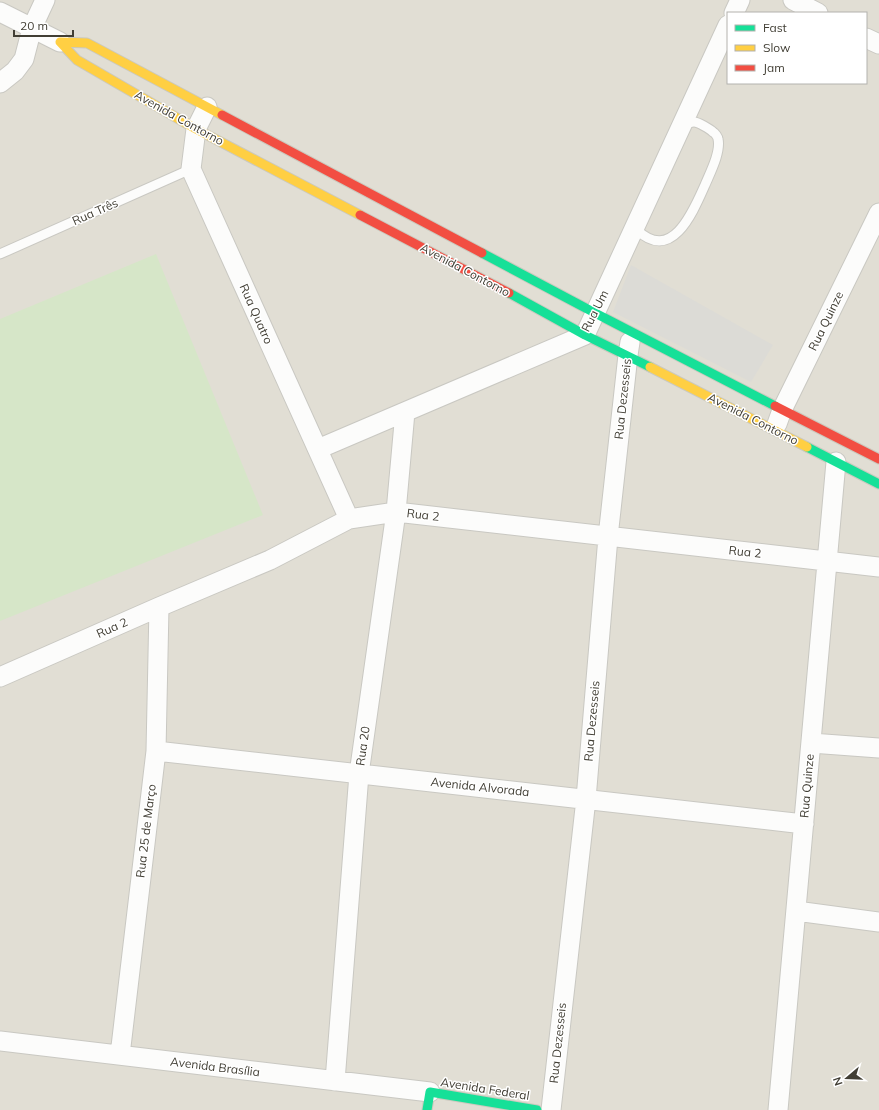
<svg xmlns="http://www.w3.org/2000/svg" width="879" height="1110" viewBox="0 0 879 1110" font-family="Mulish,sans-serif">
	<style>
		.residential { fill: #e1ded4; fill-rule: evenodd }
		.green { fill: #d6e6c8 }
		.parking { fill: #dcdbd6 }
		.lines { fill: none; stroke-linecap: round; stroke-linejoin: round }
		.lane-casing { stroke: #c9c8c2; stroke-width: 11 }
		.street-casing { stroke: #c9c8c2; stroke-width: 21 }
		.fast-casing { stroke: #cbc9be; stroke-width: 11 }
		.slow-casing { stroke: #cbc9be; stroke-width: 11 }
		.jam-casing { stroke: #cbc9be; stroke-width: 11 }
		.lane { stroke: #fcfcfb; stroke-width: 9 }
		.street { stroke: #fcfcfb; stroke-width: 19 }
		.fast { stroke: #16e098; stroke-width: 9 }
		.slow { stroke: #ffcf43; stroke-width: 9 }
		.jam { stroke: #f24e42; stroke-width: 9 }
		.labels { text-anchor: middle; stroke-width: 3; stroke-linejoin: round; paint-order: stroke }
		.street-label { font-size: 12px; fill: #413e34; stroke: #fff }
	</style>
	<rect width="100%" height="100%" fill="#edece6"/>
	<path class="residential" d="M0,0H879V1110H0ZM728,13H866V83H728Z"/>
	<path class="green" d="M156,254L263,515L0,621V319Z"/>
	<path class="parking" d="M631,265L773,345L751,382L613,312Z"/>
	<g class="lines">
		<defs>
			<path id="lane" d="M637,225V230C672,263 693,212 705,185C710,173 721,152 718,139C718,137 715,133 713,132C710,129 698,122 694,122C691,122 686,124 682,124
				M0,254L191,169"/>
			<path id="street" d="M793,0L818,13
				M0,12L60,42
				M734,13L740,0
				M866,38L879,44
				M0,83L15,71L24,59L32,28L45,0
				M207,107L196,129L191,169L349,519
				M777,424L782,410L879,213
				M318,449L585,335L728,25
				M0,677L159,607L270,560L349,519L396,512L879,567
				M811,743L879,748
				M156,751L804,824
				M796,911L879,922
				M0,1041L430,1092
				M120,1055L156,751L159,607
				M335,1081L359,774L396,512L405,412
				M551,1110L586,799L608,537L628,355L630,342
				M778,1110L836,462"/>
			<path id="fast" d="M482,253L595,313L775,406
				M509,293L585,335L650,367
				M807,447L879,484
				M427,1110L430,1092L537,1110"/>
			<path id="slow" d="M60,42L77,60L196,129L360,215
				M60,42L87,43L222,115
				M650,367L807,447"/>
			<path id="jam" d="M222,115L482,253
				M360,215L509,293
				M775,406L879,459"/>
		</defs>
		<use href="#lane" class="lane-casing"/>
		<use href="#street" class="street-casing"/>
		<use href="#fast" class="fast-casing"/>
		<use href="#slow" class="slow-casing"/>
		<use href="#jam" class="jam-casing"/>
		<use href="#lane" class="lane"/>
		<use href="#street" class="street"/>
		<use href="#fast" class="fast"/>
		<use href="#slow" class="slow"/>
		<use href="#jam" class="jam"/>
	</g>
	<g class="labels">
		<g class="street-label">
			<text transform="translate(179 118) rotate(29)" y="4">Avenida Contorno</text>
			<text transform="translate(95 212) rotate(-24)" y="4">Rua Três</text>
			<text transform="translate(465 270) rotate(28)" y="4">Avenida Contorno</text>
			<text transform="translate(595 311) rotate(-63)" y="4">Rua Um</text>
			<text transform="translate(256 314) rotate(66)" y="4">Rua Quatro</text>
			<text transform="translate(826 321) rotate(-64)" y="4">Rua Quinze</text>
			<text transform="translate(623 399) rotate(-84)" y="4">Rua Dezesseis</text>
			<text transform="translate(753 419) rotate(27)" y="4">Avenida Contorno</text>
			<text transform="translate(423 515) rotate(7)" y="4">Rua 2</text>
			<text transform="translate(745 552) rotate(6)" y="4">Rua 2</text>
			<text transform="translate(112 628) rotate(-24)" y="4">Rua 2</text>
			<text transform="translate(592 721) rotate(-85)" y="4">Rua Dezesseis</text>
			<text transform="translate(363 746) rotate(-82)" y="4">Rua 20</text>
			<text transform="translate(807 786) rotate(-85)" y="4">Rua Quinze</text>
			<text transform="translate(480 787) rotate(6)" y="4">Avenida Alvorada</text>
			<text transform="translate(146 831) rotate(-83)" y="4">Rua 25 de Março</text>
			<text transform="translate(558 1043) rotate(-84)" y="4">Rua Dezesseis</text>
			<text transform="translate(215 1067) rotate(7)" y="4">Avenida Brasília</text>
			<text transform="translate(485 1089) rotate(9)" y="4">Avenida Federal</text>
		</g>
	</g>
	<rect x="727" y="12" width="140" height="72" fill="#ffffff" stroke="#b3b2ae"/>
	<rect x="735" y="25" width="20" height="6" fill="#16e098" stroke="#b3b2ae"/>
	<text x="763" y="32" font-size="12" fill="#413e34">Fast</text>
	<rect x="735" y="45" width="20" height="6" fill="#ffcf43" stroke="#b3b2ae"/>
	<text x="763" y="52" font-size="12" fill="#413e34">Slow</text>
	<rect x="735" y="65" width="20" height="6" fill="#f24e42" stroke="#b3b2ae"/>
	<text x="763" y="72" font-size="12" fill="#413e34">Jam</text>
	<g transform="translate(847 1078) rotate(251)" stroke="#ffffff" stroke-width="3" paint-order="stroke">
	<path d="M0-3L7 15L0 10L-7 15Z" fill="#413e34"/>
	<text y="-6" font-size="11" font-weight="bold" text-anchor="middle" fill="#413e34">N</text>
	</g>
	<path d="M14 30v6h59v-6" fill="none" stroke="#413e34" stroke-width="2"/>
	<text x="20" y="30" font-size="12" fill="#413e34" stroke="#ffffff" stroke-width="3" paint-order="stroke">20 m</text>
</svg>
